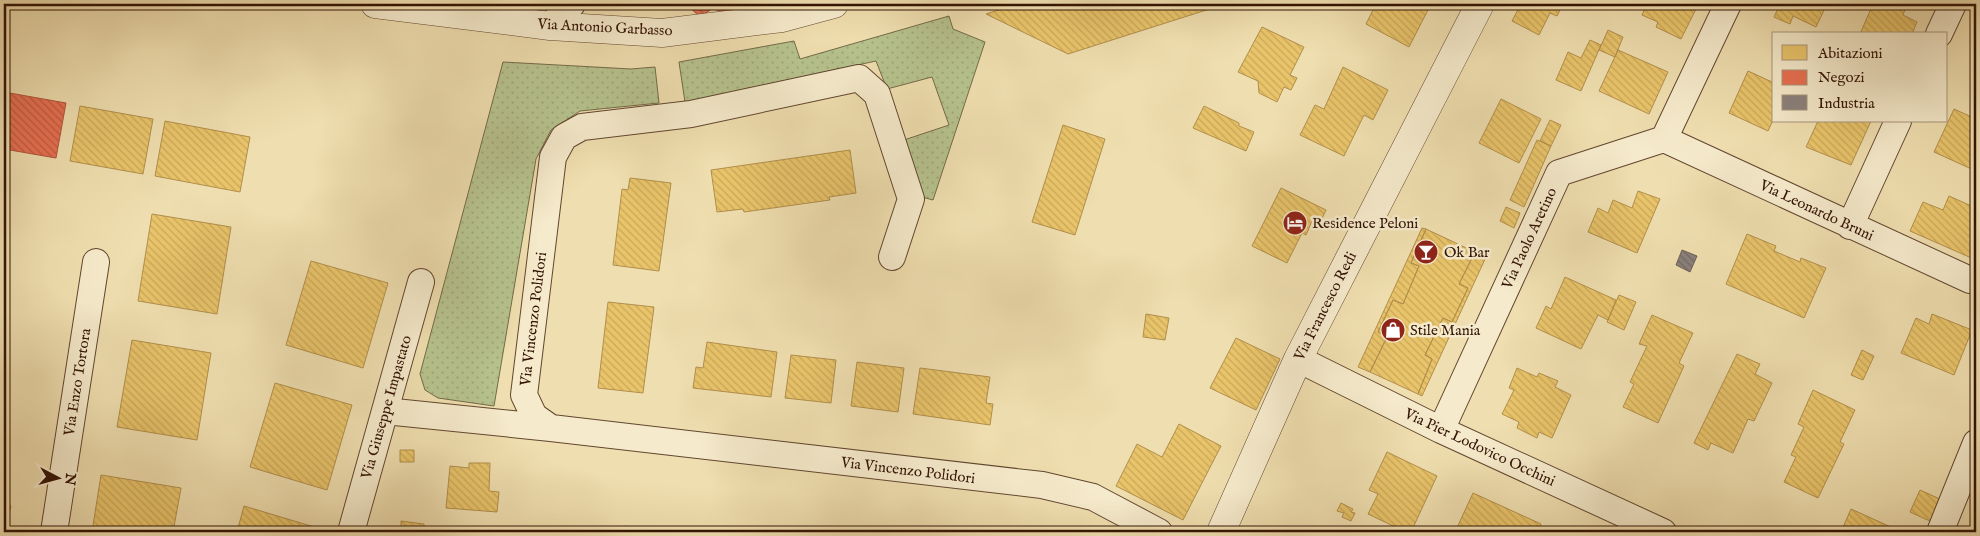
<svg xmlns="http://www.w3.org/2000/svg" width="1980" height="536" viewBox="0 0 1980 536" font-family="'IM FELL English',serif">
	<style>
		.grass { fill: url(#grass-dots); stroke: #746a48 }
		.homes { fill: url(#homes-back-hatch); stroke: #b28f4b }
		.shops { fill: url(#shops-back-hatch); stroke: #b1533a }
		.industry { fill: url(#industry-back-hatch); stroke: #706058 }
		.lines { fill: none; stroke-linecap: round; stroke-linejoin: round }
		.minor-casing { stroke: #62462f; stroke-width: 28 }
		.tertiary-casing { stroke: #62462f; stroke-width: 29 }
		.minor { stroke: #f5eacb; stroke-width: 26 }
		.tertiary { stroke: #f5eacb; stroke-width: 28 }
		.labels { text-anchor: middle; stroke-width: 5; stroke-linejoin: round; paint-order: stroke }
		.street-label { font-size: 15px; fill: #331304; stroke: #f5eacb }
		.poi-label { font-size: 15px; fill: #331304; stroke: #f5eacb; text-anchor: start }
	</style>
	<defs>
		<pattern id="grass-dots" width="8" height="8" patternUnits="userSpaceOnUse" patternTransform="scale(1.25)"><rect width="8" height="8" fill="#b6c28d"/><path d="M2 2h.1M6 6h.1" fill="none" stroke="#9da678" stroke-width="1.8" stroke-linecap="round"/></pattern>
		<pattern id="homes-back-hatch" width="6" height="6" patternUnits="userSpaceOnUse" patternTransform="scale(1.25)"><rect width="6" height="6" fill="#e9c46a"/><path d="M-1 5l2 2M0 0l6 6M5-1l2 2" fill="none" stroke="#c8a85a"/></pattern>
		<pattern id="shops-back-hatch" width="6" height="6" patternUnits="userSpaceOnUse" patternTransform="scale(1.25)"><rect width="6" height="6" fill="#e76f51"/><path d="M-1 5l2 2M0 0l6 6M5-1l2 2" fill="none" stroke="#bc5a41"/></pattern>
		<pattern id="industry-back-hatch" width="6" height="6" patternUnits="userSpaceOnUse" patternTransform="scale(1.25)"><rect width="6" height="6" fill="#8a817c"/><path d="M-1 5l2 2M0 0l6 6M5-1l2 2" fill="none" stroke="#716863"/></pattern>
	</defs>
	<rect width="100%" height="100%" fill="#efdeaf"/>
	<filter id="stains"><feTurbulence type="fractalNoise" baseFrequency=".004" numOctaves="4"/><feColorMatrix values="0 0 0 0 .2 0 0 0 0 .09 0 0 0 0 .02 0 0 0 .5 -.17"/></filter>
	<radialGradient id="worn" r=".72"><stop offset=".6" stop-color="#630" stop-opacity="0"/><stop offset="1" stop-color="#630" stop-opacity=".3"/></radialGradient>
	<path class="grass" d="M949,16L953,29L985,42L933,200L922,197L904,140L949,125L932,77L887,89L876,61L685,102L679,62L794,41L800,59Z
		M503,62L631,69L655,67L659,103L580,111L551,130L536,159L494,406L438,398L425,390L420,374Z"/>
	<path class="homes" d="M1017,4H1220L1219,6L1068,54L986,14Z
		M1376,4H1431L1409,47L1366,24Z
		M1521,4H1563L1557,16L1550,13L1539,35L1512,21Z
		M1609,4H1617L1615,9L1607,7Z
		M1647,4H1695L1698,5L1681,39L1656,27L1658,22L1642,15Z
		M1780,4H1827L1816,27L1793,16L1790,24L1774,17Z
		M1873,4H1907L1903,15L1917,22L1912,34H1860Z
		M1262,27L1304,47L1290,75L1297,78L1291,90L1284,87L1277,102L1259,93L1258,81L1238,72Z
		M1608,30L1623,37L1615,57L1599,50Z
		M1590,40L1601,45L1581,91L1556,80L1568,52L1581,58Z
		M1618,50L1668,72L1649,114L1599,91Z
		M1343,67L1388,90L1373,120L1364,115L1344,156L1300,135L1315,105L1324,109Z
		M1748,71L1772,82L1774,77V118L1768,131L1729,113Z
		M1501,99L1541,119L1519,163L1479,143Z
		M80,106L153,119L143,174L70,161Z
		M1204,106L1239,123V126L1254,132L1246,151L1193,128Z
		M1954,109L1976,119V171L1934,152Z
		M1550,120L1561,125L1551,146L1540,141Z
		M165,121L250,137L240,192L155,176Z
		M1818,121H1871L1851,165L1806,147Z
		M1063,125L1105,139L1075,235L1032,222Z
		M1537,140L1551,146L1524,207L1510,200Z
		M850,150L856,193L829,197L830,200L744,212L743,209L717,212L711,170Z
		M630,178L671,183L659,271L613,265L622,189L628,190Z
		M1281,188L1326,210L1319,225L1312,221L1306,235L1302,233L1287,263L1252,246Z
		M1638,191L1660,199L1637,253L1588,232L1598,208L1608,213L1613,200L1632,208Z
		M1949,196L1976,208V260L1910,231L1923,202L1943,210Z
		M1506,207L1520,213L1514,228L1500,221Z
		M152,214L231,227L217,314L138,301Z
		M1422,228L1426,229L1411,263L1419,266L1403,304L1393,300L1378,332L1387,337L1370,372L1358,367Z
		M1426,229L1475,252L1459,284L1468,288L1452,322L1443,318L1425,355L1432,359L1418,394L1370,372L1387,337L1378,332L1393,300L1403,304L1419,266L1411,263Z
		M1747,234L1776,246L1774,251L1800,262L1801,258L1826,268L1804,318L1726,284Z
		M1475,252L1486,257L1422,396L1418,394L1432,359L1425,355L1443,318L1452,322L1468,288L1459,284Z
		M311,261L388,283L363,368L286,345Z
		M1565,277L1616,300L1608,320L1598,315L1581,349L1536,328L1546,306L1551,309Z
		M1619,295L1636,302L1624,330L1607,322Z
		M608,302L654,307L643,393L598,388Z
		M1146,314L1169,318L1165,340L1143,337Z
		M1932,314L1972,330L1954,375L1901,353L1916,318L1929,324Z
		M1652,315L1693,333L1679,363L1684,366L1658,423L1623,407L1634,384L1630,382L1647,346L1639,344Z
		M1236,338L1280,359L1256,410L1210,388Z
		M132,340L211,353L197,440L117,427Z
		M707,342L777,352L771,397L693,388L696,367L703,368Z
		M1862,350L1874,356L1863,380L1851,375Z
		M1737,354L1760,364L1755,374L1772,383L1754,421L1748,419L1733,453L1711,443L1708,450L1694,443Z
		M791,355L836,360L831,403L785,398Z
		M857,362L904,368L898,412L851,406Z
		M920,368L990,377L986,403L993,404L990,425L913,414Z
		M1517,368L1537,377L1539,373L1558,381L1555,387L1571,395L1552,438L1539,432L1537,438L1517,428L1519,422L1502,414L1514,390L1509,388Z
		M275,383L352,405L327,490L250,467Z
		M1813,390L1855,410L1840,442L1844,444L1818,498L1784,482L1796,457L1791,455L1804,427L1798,424Z
		M1179,424L1221,446L1183,520L1116,486L1137,444L1162,457Z
		M400,450H414V462H400Z
		M1387,452L1437,476L1411,532H1406L1368,514L1378,494L1369,490Z
		M469,463H490L489,491L499,492L497,512L446,508L450,466L469,468Z
		M101,475L181,488L173,532H92Z
		M1920,490L1942,500L1932,522L1910,512Z
		M1473,493L1541,524L1537,532H1455Z
		M1341,503L1353,509L1351,512L1355,513L1351,521L1342,517L1344,513L1337,511Z
		M4,504L11,506L4,532Z
		M244,506L321,529L320,532H237Z
		M1851,509L1902,532H1841Z
		M401,521L424,524V532H401Z
		M625,526L660,532H624Z"/>
	<path class="shops" d="M686,4H733L723,13L713,8L700,17Z
		M4,92L66,103L56,158L4,149Z"/>
	<path class="industry" d="M1682,250L1697,256L1690,272L1676,265Z"/>
	<g class="lines">
		<defs>
			<path id="minor" d="M550,26L572,4
				M1939,34L1953,4
				M1664,139L1970,280
				M1850,226L1898,121
				M892,257L911,199L877,94L859,78L691,114L582,127L564,137L553,157L524,395L534,416L551,428L1042,485L1093,497L1159,532
				M1298,359L1441,430L1663,532
				M385,411L551,428
				M1441,430L1559,173L1664,139L1728,4
				M54,532L96,262
				M351,532L421,282
				M1940,532L1976,443"/>
			<path id="tertiary" d="M375,4L550,26L662,33L782,18L834,4
				M1221,532L1298,359L1480,4"/>
		</defs>
		<use href="#minor" class="minor-casing"/>
		<use href="#tertiary" class="tertiary-casing"/>
		<use href="#minor" class="minor"/>
		<use href="#tertiary" class="tertiary"/>
	</g>
	<defs>
		<symbol id="hotel-disc" viewBox="-11 -11 22 22"><circle r="9.5" fill="#8f2418" stroke="#f5eacb"/><path d="M-6-4.5h1.5V1H6V5H4.5V3h-9V5H-6ZM-4 0a1.8 1.8 0 1 1 3.6 0ZM.5 0V-2.5h3Q6-2.5 6 0Z" fill="#fff"/></symbol>
		<symbol id="bar-disc" viewBox="-11 -11 22 22"><circle r="9.5" fill="#8f2418" stroke="#f5eacb"/><path d="M-6-5H6L.8 .8V4.5H3.5V6h-7V4.5H-.8V.8Z" fill="#fff"/></symbol>
		<symbol id="shop-disc" viewBox="-11 -11 22 22"><circle r="9.5" fill="#8f2418" stroke="#f5eacb"/><path d="M-5-2.5h2.3a2.7 3.5 0 0 1 5.4 0H5L5.5 6h-11ZM-1.5-2.5h3a1.5 2.3 0 0 0-3 0Z" fill="#fff"/></symbol>
	</defs>
	<g fill-rule="evenodd">
		<use href="#hotel-disc" x="1281" y="209" width="28" height="28"/>
		<use href="#bar-disc" x="1412" y="238" width="28" height="28"/>
		<use href="#shop-disc" x="1379" y="316" width="28" height="28"/>
	</g>
	<g class="labels">
		<g class="street-label">
			<text transform="translate(605 27) rotate(3)" y="5">Via Antonio Garbasso</text>
			<text transform="translate(1817 210) rotate(25)" y="5">Via Leonardo Bruni</text>
			<text transform="translate(1529 238) rotate(-65)" y="5">Via Paolo Aretino</text>
			<text transform="translate(1325 306) rotate(-63)" y="5">Via Francesco Redi</text>
			<text transform="translate(533 319) rotate(-83)" y="5">Via Vincenzo Polidori</text>
			<text transform="translate(77 382) rotate(-81)" y="5">Via Enzo Tortora</text>
			<text transform="translate(386 407) rotate(-74)" y="5">Via Giuseppe Impastato</text>
			<text transform="translate(1480 447) rotate(25)" y="5">Via Pier Lodovico Occhini</text>
			<text transform="translate(908 470) rotate(7)" y="5">Via Vincenzo Polidori</text>
		</g>
		<g class="poi-label">
			<text x="1312" y="228">Residence Peloni</text>
			<text x="1444" y="257">Ok Bar</text>
			<text x="1410" y="335">Stile Mania</text>
		</g>
	</g>
	<rect width="1980" height="536" fill="none" stroke="#efdeaf" stroke-width="20"/>
	<rect x="5" y="5" width="1970" height="526" fill="none" stroke="#331304" stroke-width="2.5"/>
	<rect x="10" y="10" width="1960" height="516" fill="none" stroke="#331304"/>
	<rect x="1772" y="32" width="175" height="90" fill="#f5eacb" stroke="#a7947b"/>
	<rect x="1782" y="45" width="25" height="15" fill="#e9c46a" stroke="#a7947b"/>
	<text x="1818" y="58" font-size="15" fill="#331304">Abitazioni</text>
	<rect x="1782" y="70" width="25" height="15" fill="#e76f51" stroke="#a7947b"/>
	<text x="1818" y="82" font-size="15" fill="#331304">Negozi</text>
	<rect x="1782" y="95" width="25" height="15" fill="#8a817c" stroke="#a7947b"/>
	<text x="1818" y="108" font-size="15" fill="#331304">Industria</text>
	<g transform="translate(58 478) rotate(96)" stroke="#f5eacb" stroke-width="4" paint-order="stroke">
	<path d="M0-4L9 19L0 12L-9 19Z" fill="#331304"/>
	<text y="-8" font-size="14" font-weight="bold" text-anchor="middle" fill="#331304">N</text>
	</g>
	<rect width="100%" height="100%" filter="url(#stains)"/>
	<rect width="100%" height="100%" fill="url(#worn)"/>
</svg>
